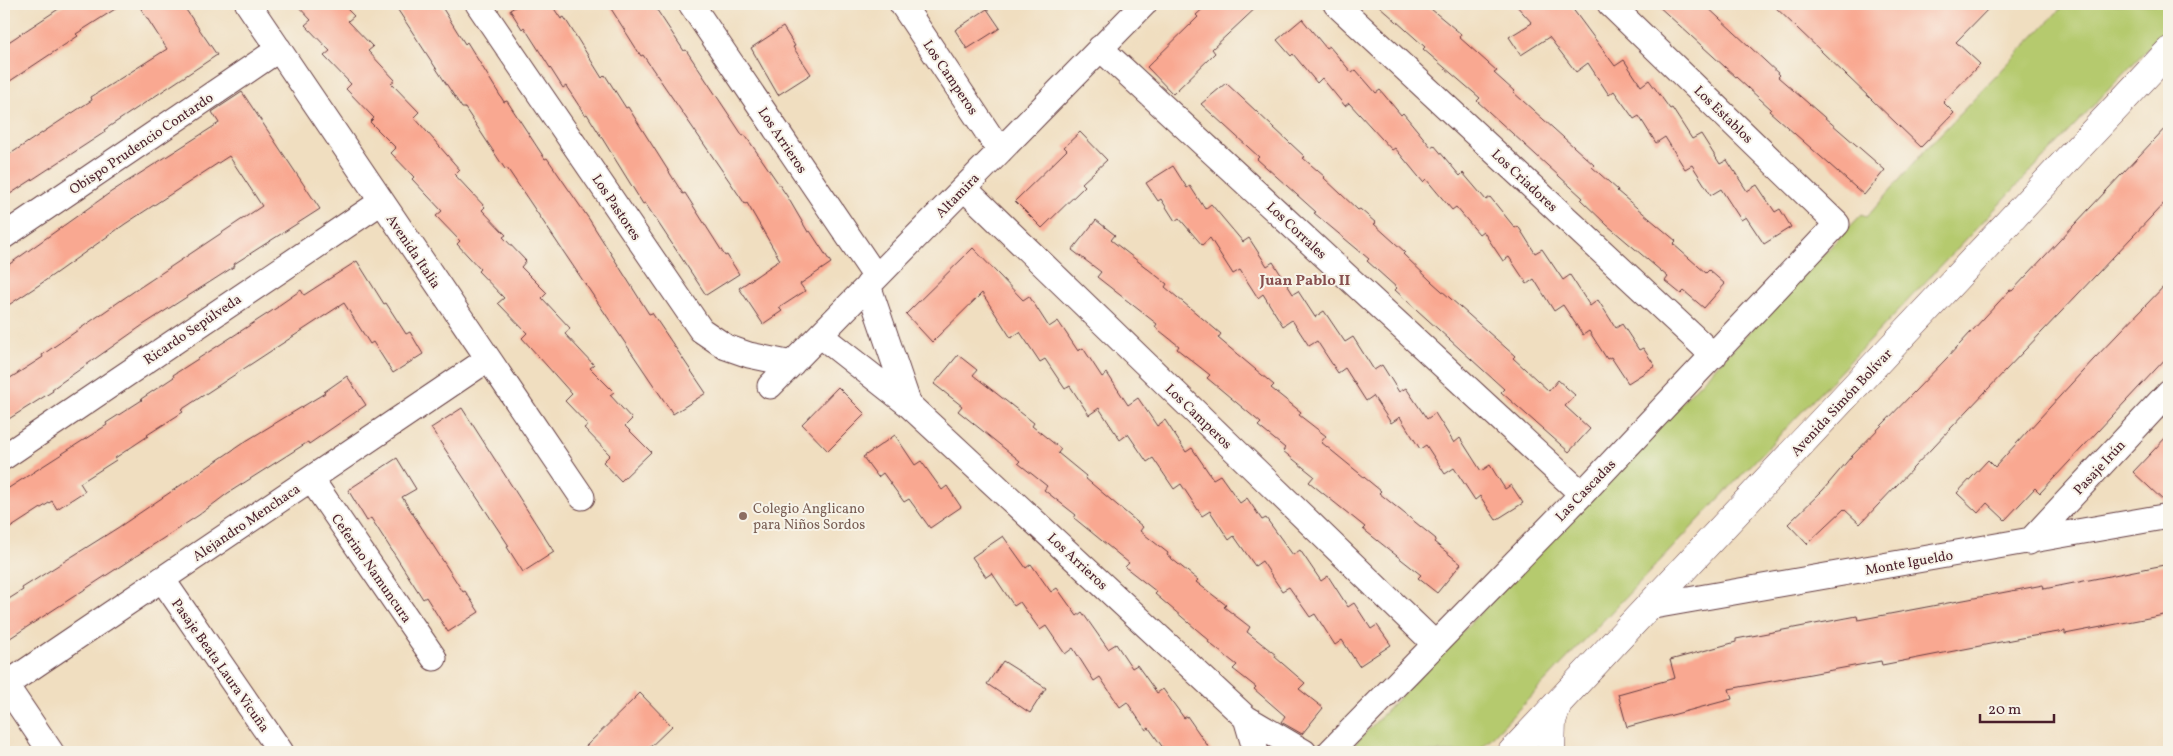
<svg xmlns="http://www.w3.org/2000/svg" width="2173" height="756" viewBox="0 0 2173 756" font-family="Vollkorn,serif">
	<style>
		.green { fill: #b5ca6e; stroke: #80744c }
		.building { fill: #f9a891 }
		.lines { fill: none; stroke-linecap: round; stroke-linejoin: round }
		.street-casing { stroke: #633c41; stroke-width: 27 }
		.secondary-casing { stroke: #633c41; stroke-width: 29 }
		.street { stroke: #fff; stroke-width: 25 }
		.secondary { stroke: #fff; stroke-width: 28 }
		.education-dot { fill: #8d6e63; stroke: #f7f3e8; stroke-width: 2 }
		.labels { text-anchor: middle; stroke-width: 4; stroke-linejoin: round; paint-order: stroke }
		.street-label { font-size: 14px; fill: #4a1f2b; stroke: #f7f3e8 }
		.education-label { font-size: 14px; fill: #785e54; stroke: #f7f3e8; text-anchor: start }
		.neighbourhood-label { font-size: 15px; font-weight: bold; fill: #874f4f; stroke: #f7f3e8 }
	</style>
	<rect width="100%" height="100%" fill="#f7f3e8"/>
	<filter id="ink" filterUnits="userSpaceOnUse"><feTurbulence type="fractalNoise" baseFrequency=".02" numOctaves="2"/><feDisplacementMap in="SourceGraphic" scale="10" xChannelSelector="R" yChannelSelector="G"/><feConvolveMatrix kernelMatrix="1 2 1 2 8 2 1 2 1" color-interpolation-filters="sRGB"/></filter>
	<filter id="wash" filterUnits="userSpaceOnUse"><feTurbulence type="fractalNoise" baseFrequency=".0096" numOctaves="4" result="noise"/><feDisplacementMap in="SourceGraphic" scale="20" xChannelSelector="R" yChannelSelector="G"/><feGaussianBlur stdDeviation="1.12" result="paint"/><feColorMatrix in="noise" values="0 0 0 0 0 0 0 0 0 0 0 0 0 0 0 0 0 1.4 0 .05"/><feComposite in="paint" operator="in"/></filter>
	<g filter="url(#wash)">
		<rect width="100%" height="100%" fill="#f0dec0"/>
		<path class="green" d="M2065,4H2169V26L1478,752H1347L1862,214L1867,217L1927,148Z"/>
		<g id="blocks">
			<path class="building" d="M66,4H123L76,34L78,36L4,85V45Z
				M138,4H182L217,55L104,130L105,132L4,198V158L92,100L91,97L167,49Z
				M296,4H342L354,16L348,21L373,47L368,51L395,80L391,83L419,112L414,117L460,170L455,175L485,207L482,210L506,235L503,237L526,261L521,267L547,293L542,298L570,328L565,334L594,365L590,368L614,392L610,395L632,419L625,426L651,452L621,481L603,462L610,455L584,428L588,425L565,401L572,394L522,338L527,333L498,303L504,298L478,271L480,269L457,244L460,241L436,216L442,211L412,179L414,177L391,153L396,148L370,122L374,118L346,89L351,84L324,56L330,51L305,25L311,20Z
				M394,4H440L465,44L467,42L504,102L507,101L545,159L547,158L589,219L649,314L652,313L706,393L673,414L507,168L505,169L465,108H462Z
				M520,4H551L561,19L564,17L602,78L605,75L626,108L628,107L683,194L685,193L725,256L727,255L739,274L706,295L645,203L643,204L587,114L585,115L566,86L563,88L524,27L522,29L510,10Z
				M608,4H653L684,51L686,50L743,136L745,135L787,196L808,232L810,231L831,263L800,284L805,291L779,308L782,311L763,324L739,288L780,260L747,203L745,204L643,55L641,56Z
				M1208,4H1260L1212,49L1215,53L1173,94L1147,67L1198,17L1196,15Z
				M1377,4H1425L1461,34L1459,37L1497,71L1494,73L1514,91L1513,92L1594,165L1592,167L1618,190L1617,191L1676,241L1673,244L1706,273L1709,270L1725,284L1704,308L1684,291L1681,294L1665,281L1668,277L1607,225L1581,200L1583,198L1477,101L1480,98L1423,49L1425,47Z
				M1515,4H1569L1615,66L1624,60L1641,86L1649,80L1670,109L1672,108L1692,139L1701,134L1720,164L1727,160L1747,191L1757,185L1775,212L1780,209L1791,227L1764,244L1746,217L1741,220L1721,189L1711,195L1692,165L1685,169L1665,137L1656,143L1639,116L1634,119L1614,91L1609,95L1588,63L1576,72L1549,37L1521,55L1509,37L1532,23Z
				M1656,4H1704L1780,75L1778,77L1885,170L1864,195L1769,111L1771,109Z
				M1772,4H1993L1956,42L1980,64L1943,102L1954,113L1921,147Z
				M987,9L1000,28L967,49L955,30Z
				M1302,19L1326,48L1329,46L1352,73L1356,70L1376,93L1380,90L1401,115L1403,113L1431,147L1434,145L1460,176L1463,173L1486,200L1490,197L1515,228L1518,226L1535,253L1542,249L1563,280L1570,275L1590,306L1598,300L1616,328L1622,324L1639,350L1643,348L1655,366L1628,383L1611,357L1607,359L1589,331L1583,335L1563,305L1554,311L1534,279L1527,284L1509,257L1503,261L1483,231L1479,234L1456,207L1452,210L1426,179L1423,182L1395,148L1392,150L1349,103L1345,106L1322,78L1317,83L1293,54L1291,56L1277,40Z
				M783,27L795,46L793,47L811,74L778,95L751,48Z
				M1226,83L1305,157L1303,158L1325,177L1324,178L1358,210L1360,209L1376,223L1374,224L1405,252L1403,254L1432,282L1515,356L1513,358L1549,391L1558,380L1575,395L1565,406L1590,429L1569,452L1501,392L1504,389L1395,290L1397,288L1367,261L1369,259L1314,213L1316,212L1257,159L1259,157L1201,104Z
				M242,92L320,209L234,264L235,266L143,325L52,389L53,391L4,422V382L43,357L42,355L133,292L262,206L229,156L125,224L39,285L4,308V268L111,192L219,123L212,112Z
				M2169,124V198L1860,524L1844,509L1807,544L1788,524L1823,490L1851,457L1946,359L2010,290L2012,291Z
				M1080,132L1107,160L1082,183L1085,186L1042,228L1015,201L1067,150L1064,147Z
				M1173,166L1187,188L1190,186L1205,209L1211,204L1243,242L1249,238L1267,266L1273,262L1293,294L1298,291L1315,317L1324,311L1345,342L1353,337L1374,370L1382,365L1399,392L1406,388L1427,419L1435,413L1454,443L1460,438L1481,471L1490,465L1505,489L1511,485L1523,503L1496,520L1480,496L1475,500L1454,468L1445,474L1426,445L1420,449L1400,417L1391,423L1373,396L1366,401L1345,368L1338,373L1317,341L1309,346L1292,320L1283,326L1263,294L1258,298L1240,270L1233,274L1210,238L1202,245L1179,218L1175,221L1161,199L1158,201L1146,183Z
				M1096,220L1115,235L1111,240L1167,284L1165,287L1221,334L1218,338L1274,385L1271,388L1301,412L1299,415L1326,436L1321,442L1381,491L1379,493L1436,539L1434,542L1461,564L1437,593L1418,578L1421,575L1363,529L1365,527L1309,482L1314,476L1283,451L1285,448L1258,426L1261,423L1207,378L1210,375L1177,349L1179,346L1155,327L1157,324L1097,277L1101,272L1072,250Z
				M973,248L1023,300L1029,296L1049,327L1058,321L1078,351L1083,348L1102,377L1107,373L1128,405L1138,398L1157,426L1165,420L1186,452L1192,448L1213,479L1220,475L1240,503L1247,498L1262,520L1266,518L1293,555L1300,550L1321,581L1328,576L1348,607L1354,603L1371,629L1377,625L1391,645L1359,666L1342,640L1335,645L1315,614L1310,617L1289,587L1282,591L1262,561L1255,566L1234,536L1229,540L1210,511L1202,516L1181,484L1174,489L1153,458L1147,462L1128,434L1120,440L1099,408L1089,415L1070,386L1065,389L1045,359L1040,362L1020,332L1011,338L982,293L932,342L906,314Z
				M357,261L384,304L386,303L406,334L410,332L423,354L393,373L373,342L370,344L344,303L181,410L183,412L147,435L148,436L115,458L116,460L80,483L85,491L57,509L52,501L4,532V491L107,425L106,423L142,400L141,399L174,377L173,375L278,307V306L301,290L304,295Z
				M2169,281V355L2040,493L2035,488L2005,520L1987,503L1978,513L1957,493L1988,460L1995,467L2093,360Z
				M958,355L977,370L973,375L1034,423L1032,426L1061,449L1058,453L1086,476L1085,478L1143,527L1140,531L1168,553L1167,555L1198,580L1196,582L1226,605L1224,607L1250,627L1247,632L1276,655L1275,657L1305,683L1299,689L1323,708L1302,734L1281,722L1285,716L1254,689L1256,687L1233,669L1237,665L1208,642L1209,640L1155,594L1157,592L1125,567L1129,563L1074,518L1076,515L1044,490L1047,486L1018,463L1020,461L958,411L962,406L934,384Z
				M347,376L366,405L309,444L308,442L228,493L199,515L4,642V602L23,590L22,588L119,527L246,441L325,393L324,392Z
				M838,387L865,414L828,451L802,424Z
				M462,408L554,552L523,572L507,547L509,546L431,428Z
				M2169,434V502H2165L2133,472Z
				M895,435L915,465L921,461L942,490L947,486L961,507L930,528L909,499L904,502L883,473L878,477L863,457Z
				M397,458L416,489L402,497L463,592L465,591L479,612L448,632L426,597L423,599L371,518L367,521L348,490Z
				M1003,536L1026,568L1031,564L1051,592L1057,588L1077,616L1082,612L1108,649L1116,644L1132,668L1137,665L1157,693L1163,689L1184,718L1187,716L1212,752H1166L1149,728L1146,730L1127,702L1120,707L1100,677L1094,681L1073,648L1065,654L1046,626L1040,630L1020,602L1014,606L992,573L986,577L972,557Z
				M2169,564V614L2065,634V631L2021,638L1882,665L1881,661L1729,689L1732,699L1627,727L1618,694L1675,678L1670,660L1736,642V639L1857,616L1858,620L2043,585L2044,589Z
				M1003,661L1046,688L1030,713L987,684Z
				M640,693L672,726L645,752H580Z"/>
		</g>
	</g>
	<g filter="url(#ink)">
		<use href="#blocks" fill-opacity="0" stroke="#633c41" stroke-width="1"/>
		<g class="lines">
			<defs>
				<path id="street" d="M248,4L582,497
					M478,4L701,330L726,347L749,355L792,364
					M691,4L876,277
					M902,4L1000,151
					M1336,4L1714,356
					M1100,48L1582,494
					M964,188L1435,644
					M4,236L279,49
					M868,285L909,405L1246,718L1304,752
					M820,335L909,405
					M770,386L1144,4
					M4,457L381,202
					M311,479L434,658
					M2029,542L2169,392
					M162,579L281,752
					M1648,607L2169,516
					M5,684L51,752
					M4,686L488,359
					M1246,718L1256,752
					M1330,752L1582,494L1837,224L1610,4"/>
				<path id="secondary" d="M1512,752L2169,51
					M1551,752L1552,721L1558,703"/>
			</defs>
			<use href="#street" class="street-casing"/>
			<use href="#secondary" class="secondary-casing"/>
			<use href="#street" class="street"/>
			<use href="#secondary" class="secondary"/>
		</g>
	</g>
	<circle class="education-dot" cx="743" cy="516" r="5"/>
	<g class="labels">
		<g class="street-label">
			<text transform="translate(951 77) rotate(56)" y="5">Los Camperos</text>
			<text transform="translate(1724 114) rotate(44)" y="5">Los Establos</text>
			<text transform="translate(783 140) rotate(56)" y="5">Los Arrieros</text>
			<text transform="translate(141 143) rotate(-34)" y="5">Obispo Prudencio Contardo</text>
			<text transform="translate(1525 180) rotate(43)" y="5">Los Criadores</text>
			<text transform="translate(957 195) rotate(-46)" y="5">Altamira</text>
			<text transform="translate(617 207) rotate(56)" y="5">Los Pastores</text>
			<text transform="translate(1297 230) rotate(43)" y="5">Los Corrales</text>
			<text transform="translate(414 251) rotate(56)" y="5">Avenida Italia</text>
			<text transform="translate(192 329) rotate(-34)" y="5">Ricardo Sepúlveda</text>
			<text transform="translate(1841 402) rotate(-47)" y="5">Avenida Simón Bolívar</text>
			<text transform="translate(1199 416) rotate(44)" y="5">Los Camperos</text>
			<text transform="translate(2099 467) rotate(-47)" y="5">Pasaje Irún</text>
			<text transform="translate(1585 490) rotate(-46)" y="5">Las Cascadas</text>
			<text transform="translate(246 522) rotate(-34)" y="5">Alejandro Menchaca</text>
			<text transform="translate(1078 561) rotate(43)" y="5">Los Arrieros</text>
			<text transform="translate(1909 562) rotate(-10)" y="5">Monte Igueldo</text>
			<text transform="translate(372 568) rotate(55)" y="5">Ceferino Namuncura</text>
			<text transform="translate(221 665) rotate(55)" y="5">Pasaje Beata Laura Vicuña</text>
		</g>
		<g class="education-label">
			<text x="753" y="513">Colegio Anglicano<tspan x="753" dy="16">para Niños Sordos</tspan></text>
		</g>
		<g class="neighbourhood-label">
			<text x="1305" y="285">Juan Pablo II</text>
		</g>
	</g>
	<rect width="2173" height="756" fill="none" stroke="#f7f3e8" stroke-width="20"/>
	<path d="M1980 714v8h74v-8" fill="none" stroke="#4a1f2b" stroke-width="2.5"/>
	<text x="1988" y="714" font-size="15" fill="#4a1f2b" stroke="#f7f3e8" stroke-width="4" paint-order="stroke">20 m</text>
</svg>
